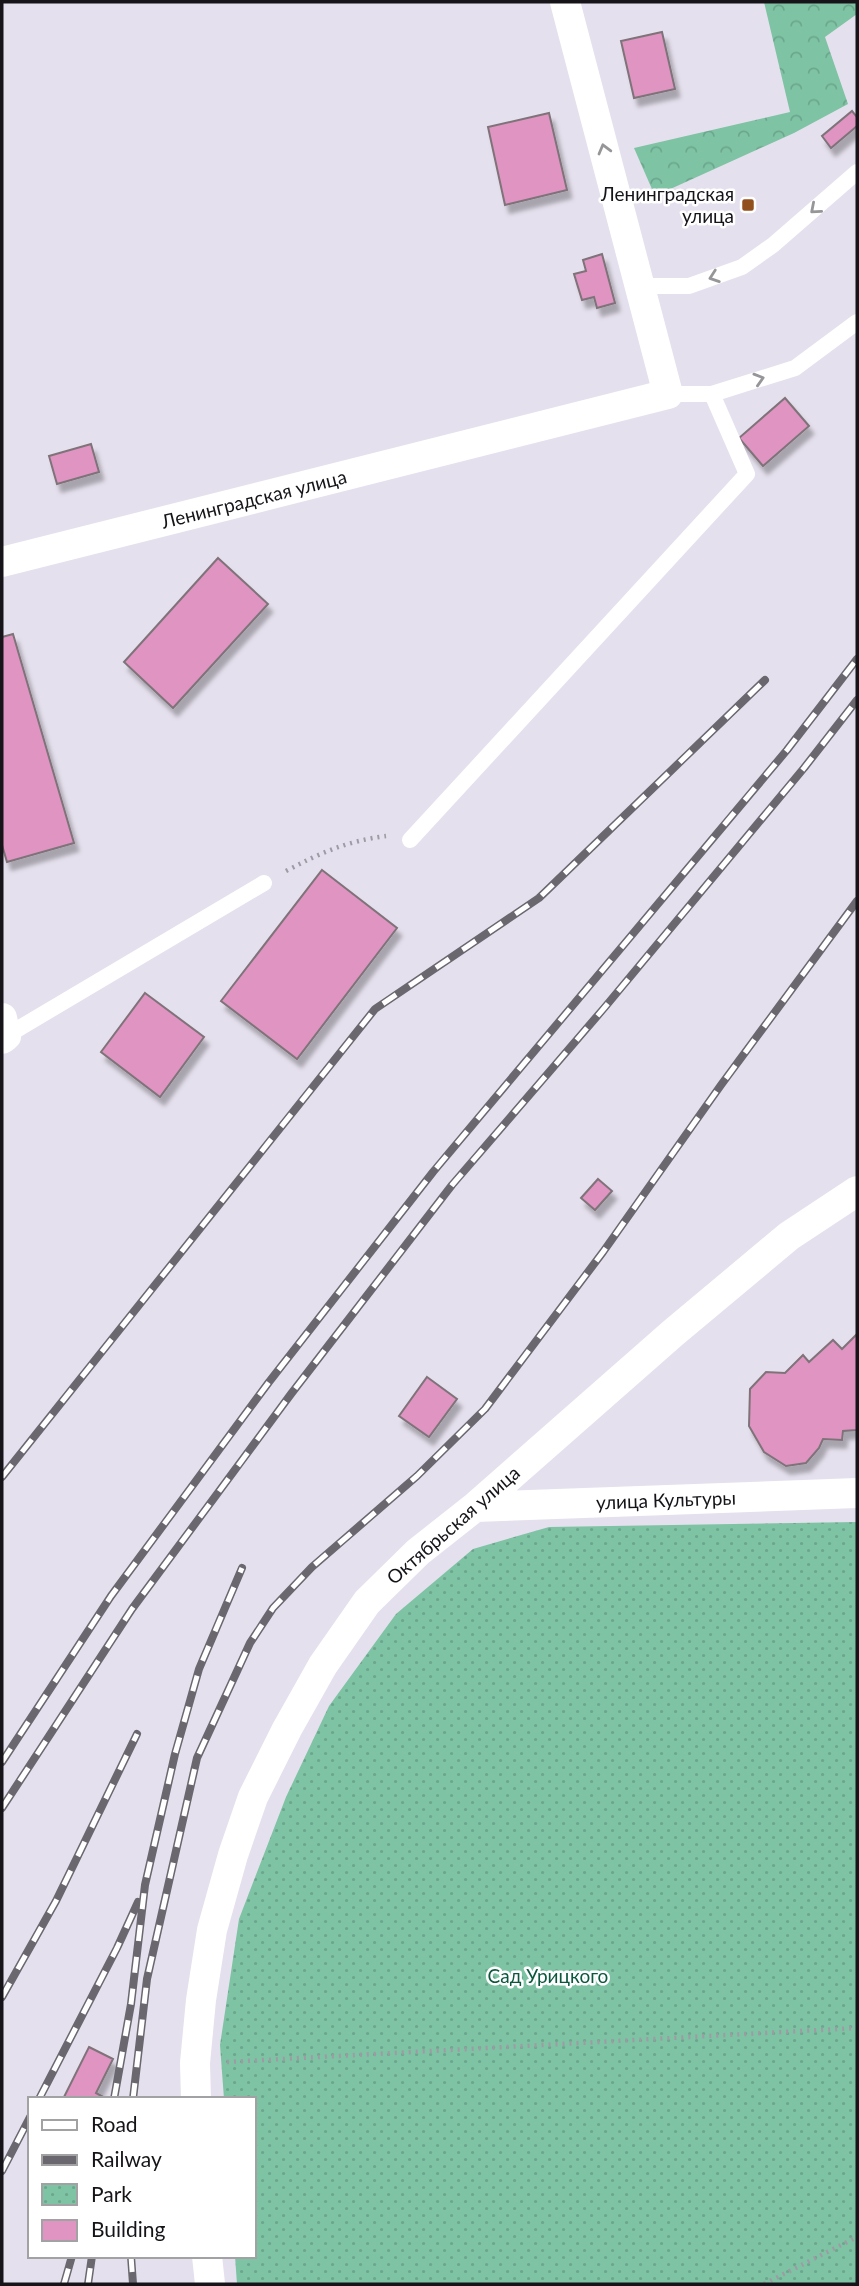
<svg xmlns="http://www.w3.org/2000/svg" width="859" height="2286" viewBox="0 0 859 2286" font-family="Lato,sans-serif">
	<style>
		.forest { fill: url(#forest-crowns) }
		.park { fill: url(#park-dots) }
		.building { fill: #df94c1; stroke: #7f737a; stroke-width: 2; filter: url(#shadow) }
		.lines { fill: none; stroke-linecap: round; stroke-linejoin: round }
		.path { stroke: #9f9ba5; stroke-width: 4.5; stroke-dasharray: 2 5; stroke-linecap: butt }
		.service { stroke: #fff; stroke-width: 16 }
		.minor { stroke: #fff; stroke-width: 30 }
		.rail-casing { stroke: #6a676f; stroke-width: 8 }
		.rail { stroke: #fff; stroke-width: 5; stroke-dasharray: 16; stroke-linecap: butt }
		.oneway { stroke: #969598 }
		.poi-dot { fill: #92501d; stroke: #fff; stroke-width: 2.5 }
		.labels { text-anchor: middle; stroke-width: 5; stroke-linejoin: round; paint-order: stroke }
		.poi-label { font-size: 19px; fill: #161419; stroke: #fff; text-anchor: end }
		.street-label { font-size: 19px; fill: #161419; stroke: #fff }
		.park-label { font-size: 19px; fill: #0b583f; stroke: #fff }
	</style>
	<defs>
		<pattern id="forest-crowns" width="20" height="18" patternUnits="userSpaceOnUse" patternTransform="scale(1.75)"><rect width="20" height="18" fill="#7ec3a4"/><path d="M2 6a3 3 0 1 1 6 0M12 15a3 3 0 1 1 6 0" fill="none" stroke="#6ca78d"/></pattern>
		<pattern id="park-dots" width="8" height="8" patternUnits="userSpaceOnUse" patternTransform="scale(1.75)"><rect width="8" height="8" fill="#7ec3a4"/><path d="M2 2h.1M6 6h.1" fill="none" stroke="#6ca78d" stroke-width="1.8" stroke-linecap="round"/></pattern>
		<filter id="shadow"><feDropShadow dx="4.5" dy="8" stdDeviation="2" flood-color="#0004"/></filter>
	</defs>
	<rect width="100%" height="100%" fill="#e5e0ed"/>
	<path class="forest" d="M764,2H857V14L825,37L848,104L794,133L655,196L634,148L790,112Z"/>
	<path class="park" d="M857,1522V2284H237L235,2256H254V2099H224L220,2045L239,1919L286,1797L329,1706L396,1614L473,1549L549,1527Z"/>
	<path class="building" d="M662,32L675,89L634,98L621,41Z
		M852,111L857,117V126L831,148L822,136Z
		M549,113L567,190L505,205L488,127Z
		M602,254L615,303L597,308L594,297L582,300L574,274L586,271L583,260Z
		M785,398L809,426L763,466L739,438Z
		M91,444L99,472L57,484L49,456Z
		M218,558L268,604L173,708L124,662Z
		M13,634L74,843L7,862L2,845V637Z
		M322,870L397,928L297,1059L221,1001Z
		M145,993L204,1037L160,1097L101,1052Z
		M598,1179L612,1191L595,1210L581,1198Z
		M857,1334V1430L843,1431L842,1440L823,1439L819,1448L806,1463L786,1466L764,1452L749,1426L750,1389L766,1372L785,1373L803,1355L809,1362L833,1340L842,1349Z
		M427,1377L457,1399L429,1437L399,1416Z
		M89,2047L113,2059L96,2093L107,2099H63Z"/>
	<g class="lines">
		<path class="path" d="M286,871C320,853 347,841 386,836
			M227,2062L857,2028
			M764,2284L857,2237"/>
		<path class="service" d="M639,286H689L742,267L773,245L857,172
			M668,394H712L795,368L857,322
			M410,840L747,474L712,394
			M6,1036L264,883"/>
		<path class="minor" d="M2,562L668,394L565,2
			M2,1018L6,1036L2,1039
			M475,1507L857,1493
			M196,2099L195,2063L201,2000L212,1930L233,1855L253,1797L287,1729L323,1665L367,1602L418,1552L475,1507L673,1333L789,1236L857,1191
			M207,2256L210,2284"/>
		<defs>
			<path id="rail" d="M2,1477L375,1009L539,898L765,680
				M2,1762L111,1596L269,1382L433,1172L787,750L857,659
				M2,1808L132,1609L291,1394L452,1185L605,1007L804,768L857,700
				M2,1997L56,1901L137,1734
				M39,2099L117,1948L138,1902
				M114,2099L131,2004L145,1885L175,1754L199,1669L242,1568
				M133,2099L147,1979L197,1758L250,1643L273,1608L312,1567L417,1476L485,1409L603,1252L721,1085L857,901
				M2,2171L30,2117
				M131,2256L133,2284
				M64,2284L72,2256
				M88,2284L92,2256"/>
		</defs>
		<use href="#rail" class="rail-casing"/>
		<use href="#rail" class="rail"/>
	</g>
	<defs><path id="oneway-chevron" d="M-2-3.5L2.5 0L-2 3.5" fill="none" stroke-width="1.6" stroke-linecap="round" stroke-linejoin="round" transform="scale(1.75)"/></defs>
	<g class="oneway">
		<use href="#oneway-chevron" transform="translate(604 149) rotate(-105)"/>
		<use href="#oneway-chevron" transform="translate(815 209) rotate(139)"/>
		<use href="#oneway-chevron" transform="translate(714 277) rotate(161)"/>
		<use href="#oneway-chevron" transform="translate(759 379) rotate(-17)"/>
	</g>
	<rect class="poi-dot" x="741" y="198" width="14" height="14" rx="3.5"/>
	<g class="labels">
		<g class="poi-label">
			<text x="734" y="201">Ленинградская<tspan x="734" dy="22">улица</tspan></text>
		</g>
		<g class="street-label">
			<text transform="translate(254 499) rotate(-14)" y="7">Ленинградская улица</text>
			<text transform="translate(666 1500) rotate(-2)" y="7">улица Культуры</text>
			<text transform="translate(453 1525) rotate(-41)" y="7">Октябрьская улица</text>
		</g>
		<g class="park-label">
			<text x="548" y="1983">Сад Урицкого</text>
		</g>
	</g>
	<rect width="859" height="2286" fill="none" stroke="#161419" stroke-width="7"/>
	<rect x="28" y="2097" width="228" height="161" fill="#ffffff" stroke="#a2a1a3" stroke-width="2"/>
	<rect x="42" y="2120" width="35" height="10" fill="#ffffff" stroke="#a2a1a3" stroke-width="2"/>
	<text x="91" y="2132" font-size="21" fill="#161419">Road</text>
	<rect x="42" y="2155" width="35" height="10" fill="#6a676f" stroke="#a2a1a3" stroke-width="2"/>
	<text x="91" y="2167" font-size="21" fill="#161419">Railway</text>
	<rect x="42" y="2184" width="35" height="21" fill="url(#park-dots)" stroke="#a2a1a3" stroke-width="2"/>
	<text x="91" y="2202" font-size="21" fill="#161419">Park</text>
	<rect x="42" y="2220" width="35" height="21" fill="#df94c1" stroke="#a2a1a3" stroke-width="2"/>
	<text x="91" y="2237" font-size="21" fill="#161419">Building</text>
</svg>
